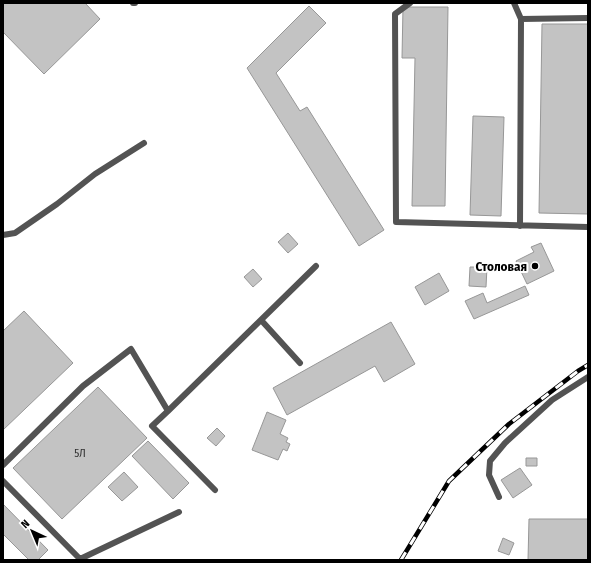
<svg xmlns="http://www.w3.org/2000/svg" width="591" height="563" viewBox="0 0 591 563" font-family="'Fira Sans Condensed',sans-serif">
	<style>
		.building { fill: #c3c3c3; stroke: #979797 }
		.lines { fill: none; stroke-linecap: round; stroke-linejoin: round }
		.service { stroke: #535353; stroke-width: 6 }
		.rail-casing { stroke: #000; stroke-width: 4.5 }
		.rail { stroke: #fff; stroke-width: 3; stroke-dasharray: 9; stroke-linecap: butt }
		.poi-dot { fill: #000; stroke: #fff; stroke-width: 1.5 }
		.labels { text-anchor: middle; stroke-width: 4; stroke-linejoin: round; paint-order: stroke }
		.number-label { font-size: 11px; fill: #313131 }
		.poi-label { font-size: 13px; font-weight: bold; fill: #000; stroke: #fff; text-anchor: end }
	</style>
	<rect width="100%" height="100%" fill="#fff"/>
	<path class="building" d="M3,3H85L100,19L44,74L3,32Z
		M309,6L326,23L276,73L300,111L307,107L384,230L359,246L247,68Z
		M403,7H448L445,206H412L415,58H402Z
		M542,24H588V214L539,213Z
		M473,116L504,117L501,216L470,215Z
		M288,233L298,244L288,253L278,242Z
		M541,243L554,271L527,284L516,261L534,252L531,247Z
		M470,267H487L486,287L469,286Z
		M253,269L262,279L253,287L244,277Z
		M439,273L449,291L425,305L415,287Z
		M525,286L529,295L474,319L465,301L483,293L487,303Z
		M24,311L73,363L3,430V331Z
		M391,322L415,364L384,382L375,366L287,415L273,388Z
		M98,387L147,438L62,519L13,468Z
		M267,412L286,420L280,434L288,438L286,442L290,444L287,451L283,449L278,460L252,450Z
		M217,428L225,436L216,446L207,438Z
		M148,441L189,483L173,499L132,456Z
		M526,458H537V466H526Z
		M520,468L532,485L513,498L501,480Z
		M124,472L138,487L122,501L108,487Z
		M3,504L48,550L38,560H29L3,534Z
		M529,519H588V560H528Z
		M503,538L514,543L509,555L498,551Z"/>
	<g class="lines">
		<path class="service" d="M133,3H135
			M410,3L395,14L396,222L588,227
			M514,3L521,19L520,226
			M521,19L588,18
			M3,235L15,233L57,204L95,174L144,143
			M261,320L300,363
			M168,411L152,426L215,490
			M3,465L83,386L131,349L168,411L316,266
			M3,481L80,559L179,512
			M499,497L489,475L490,461L505,443L552,400L588,377"/>
		<defs>
			<path id="rail" d="M401,560L449,481L509,424L578,371L588,365"/>
		</defs>
		<use href="#rail" class="rail-casing"/>
		<use href="#rail" class="rail"/>
	</g>
	<circle class="poi-dot" cx="535" cy="266" r="4"/>
	<g class="labels">
		<g class="number-label">
			<text x="80" y="457">5Л</text>
		</g>
		<g class="poi-label">
			<text x="527" y="271">Столовая</text>
		</g>
	</g>
	<rect width="591" height="563" fill="none" stroke="#000000" stroke-width="8"/>
	<g transform="translate(32 531) rotate(316)" stroke="#ffffff" stroke-width="3" paint-order="stroke">
	<path d="M0-3L7 15L0 10L-7 15Z" fill="#000000"/>
	<text y="-6" font-size="11" font-weight="bold" text-anchor="middle" fill="#000000">N</text>
	</g>
</svg>
